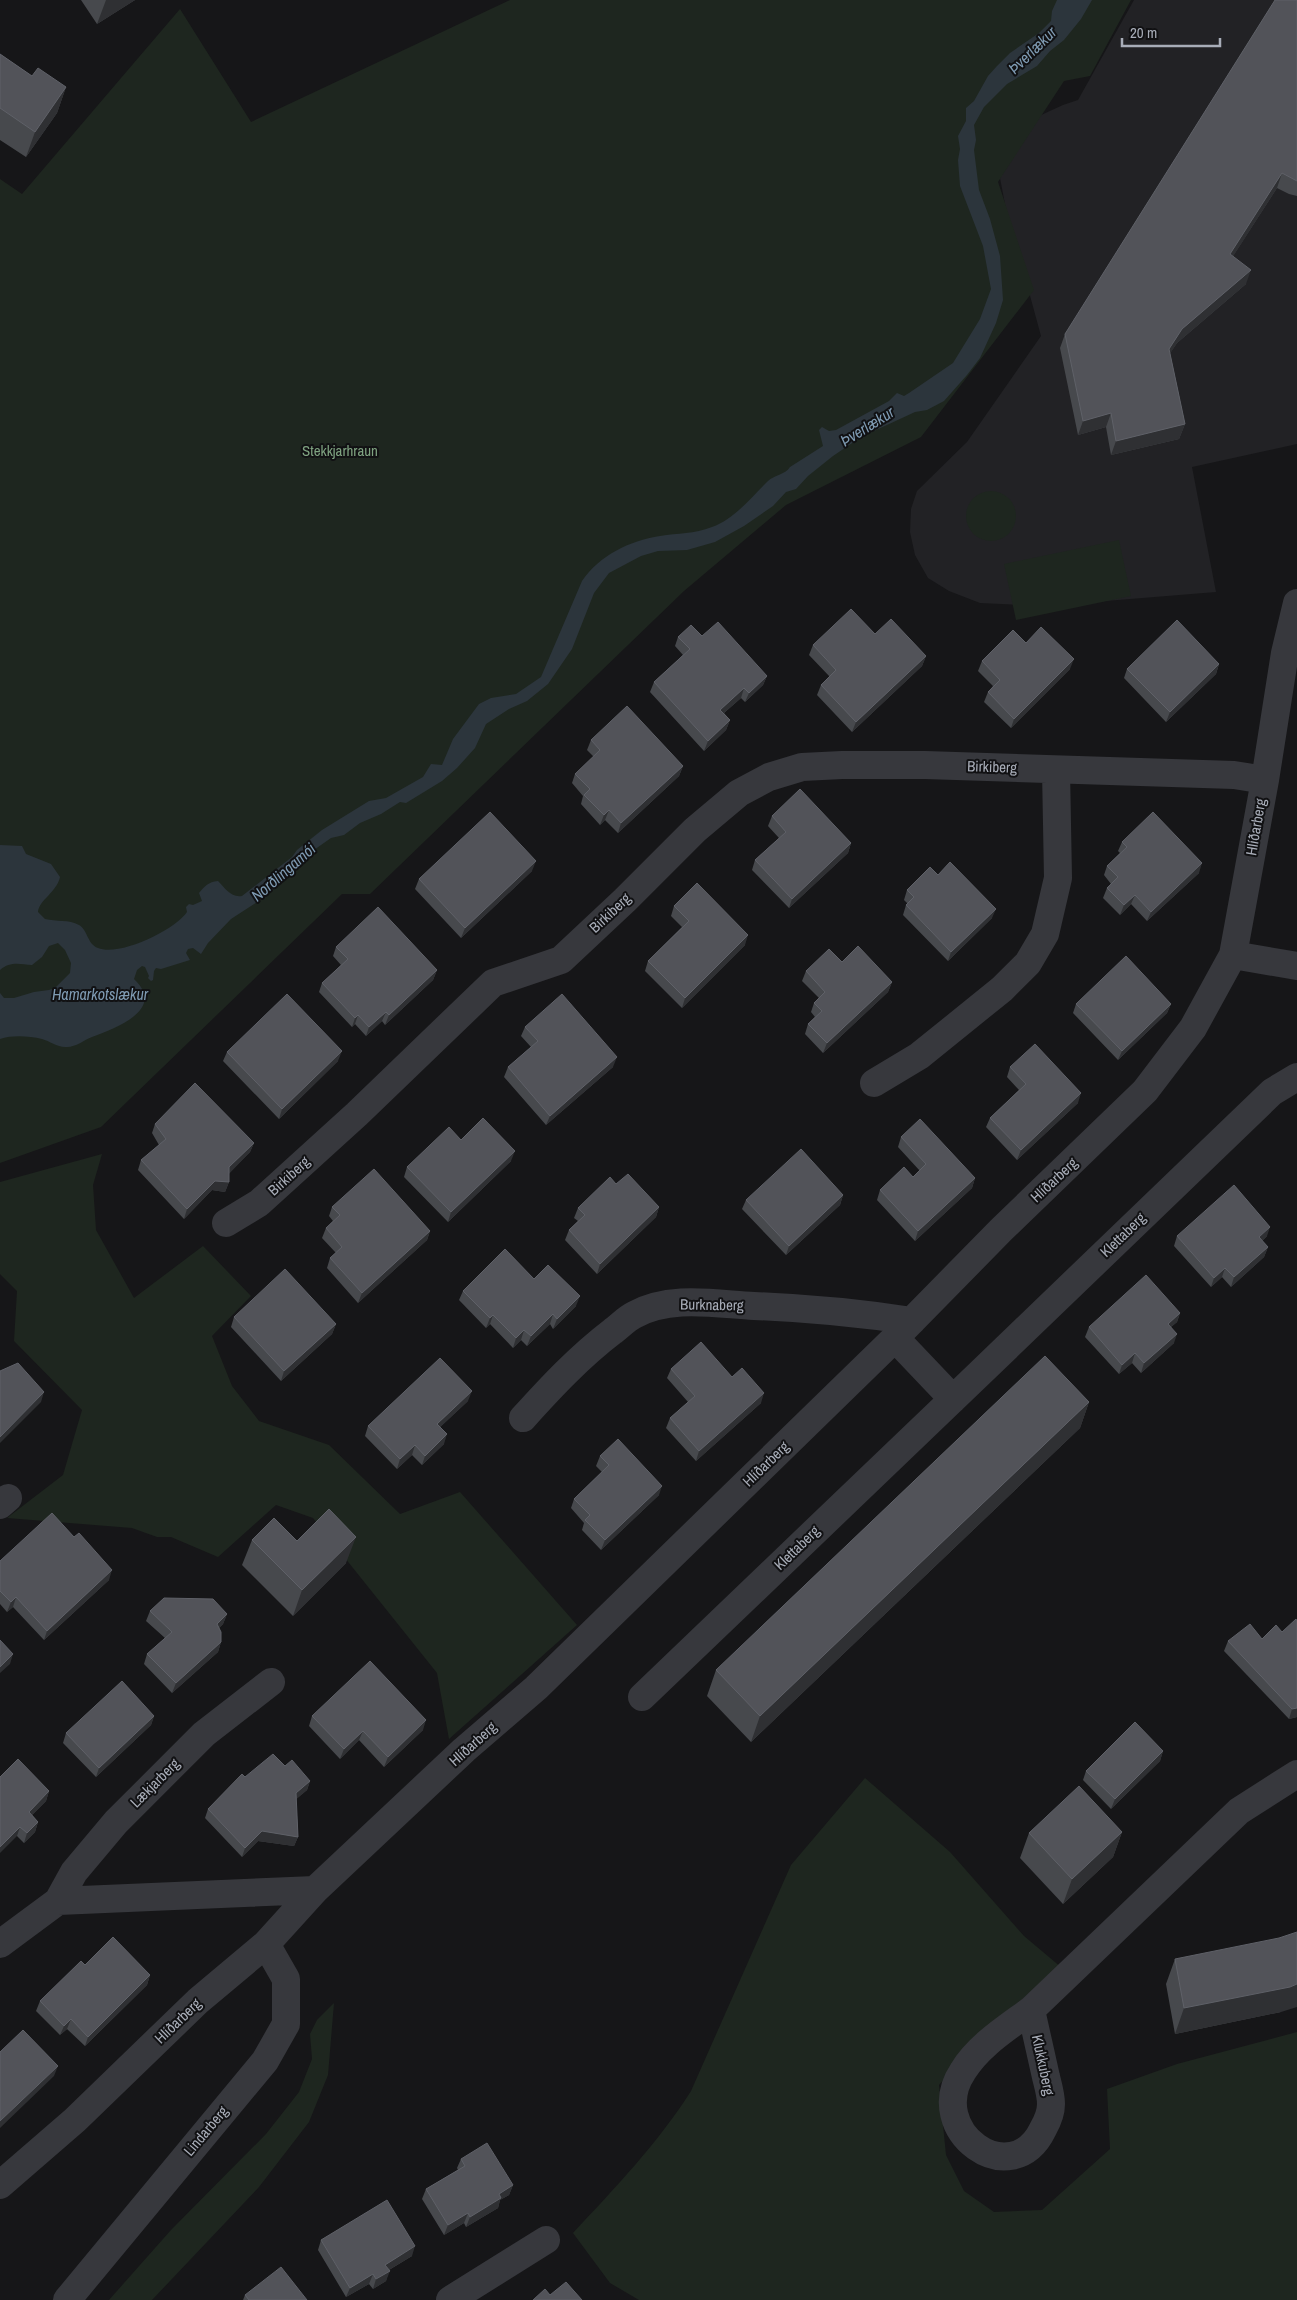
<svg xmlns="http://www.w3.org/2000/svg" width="1297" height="2300" viewBox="0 0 1297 2300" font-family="'Archivo Narrow',sans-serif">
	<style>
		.built { fill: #222225 }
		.green { fill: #1e261f }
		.water { fill: #2c353c }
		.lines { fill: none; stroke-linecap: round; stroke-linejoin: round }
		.minor { stroke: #37383d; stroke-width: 28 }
		.wall { fill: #47494d }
		.shaded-wall { fill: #2f3033 }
		.building { fill: #525359; stroke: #5f6168 }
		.labels { text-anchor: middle; stroke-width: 4; stroke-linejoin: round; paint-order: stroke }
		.park-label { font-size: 15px; fill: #7fa381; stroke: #111113 }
		.street-label { font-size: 15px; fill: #a8adb8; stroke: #111113 }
		.water-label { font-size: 16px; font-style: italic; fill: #7f9bb3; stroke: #111113 }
	</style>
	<rect width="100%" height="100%" fill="#161618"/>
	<path class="built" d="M1134,0H1297V444L1192,467L1216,592L1044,606L980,603L949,591L928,578L915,555L910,532L911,509L917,491L967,442L1041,336L1005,204L1000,178L1039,116L1063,105L1078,100Z"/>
	<path class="green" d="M510,0H1131L1090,76L1064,81L998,182L1034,290L921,437L786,505L684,591L370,894H342L101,1127L0,1163V179L22,194L180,9L251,122Z
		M966 516a25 25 0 1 1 50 0a25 25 0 1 1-50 0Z
		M1119,540L1131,596L1016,620L1004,564Z
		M102,1154L93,1185L96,1230L134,1298L203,1246L251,1296L212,1336L232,1386L259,1421L329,1445L400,1514L460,1492L577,1625L449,1739L437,1673L313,1518L276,1505L218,1557L171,1537H157L132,1528L7,1518L63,1475L82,1410L14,1341L17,1291L0,1274V1182Z
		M865,1778L950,1852L1024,1936L1062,1968L987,2027L939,2085L946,2155L964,2191L994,2212L1042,2210L1110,2149L1107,2089L1177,2064L1297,2032V2300H639L610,2283L573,2233C615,2188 658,2143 691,2091L791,1865Z
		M334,2003L328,2075L309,2122L259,2187L152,2300H109L171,2230L266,2134L299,2092L312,2059L310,2034L317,2020Z"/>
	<path class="water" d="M1057,0H1092L1081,19L1064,40L1050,51L1037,66L1007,84L984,107L974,125L976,140L974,150L979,190L990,219L1000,256L1003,300L996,323L980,358L967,375L944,401L927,410L915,412L861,437L833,456L808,476L796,489L786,492L773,506L744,526L715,542L687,550L658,551L641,556L609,573L594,593L572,649L548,684L527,701L509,709L486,724L475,748L457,768L442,781L406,803L400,802L381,814L360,823L344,835L331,838L311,852L279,884L257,902L231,919L208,943L201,954L193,948L188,949L186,953L190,960L161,969L156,968L154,971L153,980L151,981L148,978L149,976L145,967L142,966L137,970L134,979C167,1010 115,1028 92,1037C84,1040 76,1047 67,1047C58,1048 50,1041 42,1039C29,1036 12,1035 0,1039V993L4,998H14L34,992L49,990L55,988L70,973L71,963L65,950L58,943L49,946L42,957L32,965C20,964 10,961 0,970V845L22,846L26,854L51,864L60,877C57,892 39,900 38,912L45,919C56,922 69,919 79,925C88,930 87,944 98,948C119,957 175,930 187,912L186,907L189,904L193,905L202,901L199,893C205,886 208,882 218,881C225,888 231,898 242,896L292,857L297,850L322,830L369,801L386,798L423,777L431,764L442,765L453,739L479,704L491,698L516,694L541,677L582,581C600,555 629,541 660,536C678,533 694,534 712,527C735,519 751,497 768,481C774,475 785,475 790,467L823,446L819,430L822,427L829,431L836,430L889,401L897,393L904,396L909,393L953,363L980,319L991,289L983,246L960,186L958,160L960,149L958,136L966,121V108L974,101L988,76L997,66L1010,53L1039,33L1051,21L1052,11Z"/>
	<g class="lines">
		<path class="minor" d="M1233,955L1297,966
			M874,1083L919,1056L1002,989L1028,963L1045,934L1058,878L1056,770
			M226,1223L259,1203L357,1114L493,983L561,960L625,900L695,830L739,793L769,777L802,767L842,765H925L1234,775L1265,780
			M895,1338L953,1399L1272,1092L1297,1077
			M523,1418C551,1387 579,1357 613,1331C620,1326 626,1319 634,1315C670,1295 715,1304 754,1306C807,1308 859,1313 912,1321
			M0,1505L8,1498
			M642,1697L953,1399
			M58,1901L74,1872L116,1822L204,1734L271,1682
			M0,1944L58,1901L315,1890
			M1031,2010C1036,2033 1041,2055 1046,2077C1048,2085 1051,2095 1051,2104C1051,2112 1047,2122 1043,2129C1012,2194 923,2131 963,2071C979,2045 1007,2028 1031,2010L1239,1811L1297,1774
			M0,2185L75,2120L198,2001L266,1944L315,1890L464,1750L536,1688L895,1338L1001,1230L1145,1091L1193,1028L1233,955L1265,780L1285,653L1297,603
			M67,2300L265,2061L286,2024V1979L266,1944
			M450,2300L546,2240"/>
	</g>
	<path class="wall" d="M81,0H135L97,24Z
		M1297,0V196L1289,194L1277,188L1233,256L1246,284L1177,343L1170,353L1185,424L1179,439L1111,455L1106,427L1078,435L1060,348L1065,334Z
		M0,54L32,76L66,87L57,113L26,157L0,140Z
		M875,634L926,656L922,666L852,732L817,695L821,685L830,677L809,655L813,645Z
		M702,636L767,676L763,685L745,702L741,698L724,713L730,720L726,730L704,751L650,692L654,682L683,655L675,646L678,637Z
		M1026,643L1070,669L1011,728L984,702L988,692L993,686L978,671L982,661Z
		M1219,664L1216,674L1166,722L1124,678L1127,669Z
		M591,740L683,766L679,776L618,833L605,820L600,825L581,804L583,796L572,783L575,774L594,757L587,750Z
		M772,816L851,843L848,853L789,908L752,870L755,860L779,838L768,826Z
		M1122,842L1199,873L1147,921L1131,904L1120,915L1103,898L1107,888L1111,884L1104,875L1107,866L1120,853L1118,851Z
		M532,871L461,938L415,889L419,879Z
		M938,875L992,918L948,961L903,915L906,905L908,904L904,900L907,890Z
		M674,906L745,945L682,1008L645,971L648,961L682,927L671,916Z
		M336,947L437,970L433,980L385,1025L382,1021L366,1036L355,1024L352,1027L319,992L322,983L341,965L333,956Z
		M842,962L892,982L888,992L823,1053L805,1034L808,1024L815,1017L811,1012L814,1003L819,998L802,981L806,971Z
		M1076,1004H1171L1167,1013L1118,1060L1073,1013Z
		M525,1027L613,1067L546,1125L504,1077L508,1067L531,1047L521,1036Z
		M227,1052L338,1061L279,1119L223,1061Z
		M1010,1067L1078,1103L1017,1160L986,1127L990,1118L1019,1090L1007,1077Z
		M155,1124L254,1143L250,1152L229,1173V1182L225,1192L212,1190L184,1219L138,1170L141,1160L159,1145L152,1133Z
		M901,1137L975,1178L972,1188L915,1241L877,1200L880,1190L913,1177L920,1171L898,1147Z
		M461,1140L511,1161L448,1222L404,1177L407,1167Z
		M616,1184L659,1207L656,1217L597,1274L565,1240L569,1230L578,1221L574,1218L578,1208Z
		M843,1195L840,1205L786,1255L742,1209L746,1200Z
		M332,1207L430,1231L427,1240L358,1303L327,1268L330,1258L336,1253L322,1238L326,1228L333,1221L329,1216Z
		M1177,1236H1267L1262,1241L1268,1247L1264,1257L1231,1287L1222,1277L1211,1287L1174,1246Z
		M534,1279L576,1306L553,1329L550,1324L527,1346L521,1340L513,1348L490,1324L486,1328L459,1300L463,1291Z
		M1180,1313L1177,1322L1171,1327L1174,1343L1141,1373L1132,1363L1119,1374L1085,1337L1089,1327Z
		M234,1317L336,1324L332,1334L281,1381L231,1327Z
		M671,1369L761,1403L696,1461L666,1428L670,1418L688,1402L667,1378Z
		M468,1401L440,1427L444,1444L422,1465L412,1455L397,1469L365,1436L368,1426Z
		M1089,1402L1080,1428L751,1742L707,1696L716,1670Z
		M600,1456L659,1495L601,1550L582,1530L584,1523L571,1508L574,1499L602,1472L596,1466Z
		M252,1540L346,1563L293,1616L242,1565Z
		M0,1561L109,1580L44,1640L13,1607L7,1612L0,1604Z
		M150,1611L227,1614L223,1624L219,1628L221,1642L218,1652L172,1693L144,1664L147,1654L165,1638L146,1621Z
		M1297,1621V1717L1289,1719L1224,1651L1228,1641L1262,1639L1282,1632Z
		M154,1716L151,1725L96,1777L63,1743L66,1733Z
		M312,1716L423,1730L384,1767L359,1740L340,1759L309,1726Z
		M1163,1751L1160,1761L1111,1809L1083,1780L1086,1771Z
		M285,1766L310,1781L307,1790L296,1799L298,1837L294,1846L258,1841L242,1857L205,1818L208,1809L245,1777Z
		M0,1777L49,1791L46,1801L32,1815L38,1822L35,1832L24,1843L17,1836Z
		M1122,1832L1113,1857L1063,1904L1020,1858L1029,1833Z
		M1175,1959L1281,2012L1175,2034L1166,1984Z
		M85,1965L150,1975L147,1985L85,2046L67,2029L60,2035L36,2011L40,2001Z
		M461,2159L513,2185L509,2195L500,2200L498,2208L466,2227L464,2223L444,2235L422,2199L426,2189L458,2170L457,2168Z
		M321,2240L412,2256L389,2270L386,2281L373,2289L369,2284L346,2297L318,2250Z
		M245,2295L307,2300H243Z"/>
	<path class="shaded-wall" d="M106,0H135L97,24Z
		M66,87L57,113L26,157L35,132Z
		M1282,173L1277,188L1225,269L1230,254Z
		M1251,270L1246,284L1177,343L1164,363L1169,349L1182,329Z
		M1111,413L1106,427L1078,435L1083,421Z
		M1185,424L1179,439L1111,455L1116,441Z
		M926,656L922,666L852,732L856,722Z
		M1074,659L1070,669L1011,728L1014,719Z
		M1219,664L1216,674L1166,722L1170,712Z
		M767,676L763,685L745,702L749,693Z
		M744,688L741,698L717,719L720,710Z
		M730,720L726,730L704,751L708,741Z
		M683,766L679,776L618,833L621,823Z
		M609,810L605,820L600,825L604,815Z
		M851,843L848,853L789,908L792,899Z
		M536,861L532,871L461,938L465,928Z
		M1202,863L1199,873L1147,921L1151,912Z
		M1135,895L1131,904L1120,915L1124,905Z
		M996,909L992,918L948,961L951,952Z
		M748,935L745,945L682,1008L685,998Z
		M437,970L433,980L385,1025L389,1015Z
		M892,982L888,992L823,1053L827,1043Z
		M1171,1004L1167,1013L1118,1060L1122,1051Z
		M386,1012L382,1021L366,1036L369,1027Z
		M358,1015L355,1024L352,1027L355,1018Z
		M342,1051L338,1061L279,1119L282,1109Z
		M617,1057L613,1067L546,1125L550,1116Z
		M1081,1093L1078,1103L1017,1160L1021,1150Z
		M254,1143L250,1152L226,1177L229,1167Z
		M515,1151L511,1161L448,1222L451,1212Z
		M975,1178L972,1188L915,1241L918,1231Z
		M215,1181L229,1182L225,1192L212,1190L184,1219L187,1209Z
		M843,1195L840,1205L786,1255L789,1246Z
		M659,1207L656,1217L597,1274L600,1264Z
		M1270,1227L1267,1236L1256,1247L1259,1237Z
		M430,1231L427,1240L358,1303L362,1293Z
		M1268,1247L1264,1257L1231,1287L1234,1277Z
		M1225,1268L1222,1277L1211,1287L1214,1278Z
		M580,1296L576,1306L553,1329L557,1319Z
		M1180,1313L1177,1322L1164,1333L1168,1324Z
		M553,1314L550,1324L527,1346L531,1336Z
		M493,1315L490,1324L486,1328L490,1318Z
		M336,1324L332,1334L281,1381L284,1371Z
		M524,1330L521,1340L513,1348L516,1338Z
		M1177,1334L1174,1343L1141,1373L1144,1363Z
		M1135,1353L1132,1363L1119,1374L1122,1365Z
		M472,1391L468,1401L434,1433L437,1424Z
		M44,1392L41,1402L0,1443V1437Z
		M764,1393L761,1403L696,1461L699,1451Z
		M1089,1402L1080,1428L751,1742L760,1716Z
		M447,1434L444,1444L422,1465L425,1456Z
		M415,1445L412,1455L397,1469L400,1459Z
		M662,1486L659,1495L601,1550L605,1540Z
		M356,1537L346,1563L293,1616L302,1590Z
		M112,1570L109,1580L44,1640L47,1631Z
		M16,1597L13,1607L7,1612L11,1602Z
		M227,1614L223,1624L213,1634L217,1624Z
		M221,1642L218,1652L172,1693L176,1683Z
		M13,1654L10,1664L0,1673V1667Z
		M1297,1708V1717L1289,1719L1292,1709Z
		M154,1716L151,1725L96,1777L99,1768Z
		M426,1720L423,1730L384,1767L388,1757Z
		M363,1731L359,1740L340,1759L344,1749Z
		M1163,1751L1160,1761L1111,1809L1115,1799Z
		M310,1781L307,1790L293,1802L296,1793Z
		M49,1791L46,1801L25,1822L29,1812Z
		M38,1822L35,1832L24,1843L27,1833Z
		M20,1827L17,1836L0,1853V1847Z
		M262,1831L298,1837L294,1846L258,1841L242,1857L245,1848Z
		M1122,1832L1113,1857L1063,1904L1072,1879Z
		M150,1975L147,1985L85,2046L88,2037Z
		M1297,1984V2007L1281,2012L1175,2034L1184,2008Z
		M71,2019L67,2029L60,2035L64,2026Z
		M58,2066L54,2076L0,2128V2121Z
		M513,2185L509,2195L500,2200L498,2208L466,2227L470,2217L499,2194Z
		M468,2213L464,2223L444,2235L448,2225Z
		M415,2246L412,2256L382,2274L385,2265Z
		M390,2271L386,2281L373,2289L376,2279Z
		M373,2274L369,2284L346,2297L350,2288Z"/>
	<path class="building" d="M1275,0H1297V181L1282,173L1230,254L1251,270L1182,329L1169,349L1185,424L1116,441L1111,413L1083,421L1065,334Z
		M0,54L32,76L38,68L66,87L35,132L0,108Z
		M851,609L875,634L891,619L926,656L856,722L821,685L836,670L813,645Z
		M1177,620L1219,664L1170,712L1127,669Z
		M718,622L767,676L749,693L744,688L720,710L730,720L708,741L654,682L690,649L678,637L691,625L702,636Z
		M1041,627L1074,659L1014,719L988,692L1000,680L982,661L1013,630L1026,643Z
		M627,706L683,766L621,823L609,810L604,815L584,795L590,789L575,774L600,750L591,740Z
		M800,789L851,843L792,899L755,860L786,832L772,816Z
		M490,812L536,861L465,928L419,879Z
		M1153,812L1202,863L1151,912L1135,895L1124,905L1107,888L1118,877L1107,866L1127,847L1122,842Z
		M950,862L996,909L951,952L906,905L914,897L907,890L930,867L938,875Z
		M697,883L748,935L685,998L648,961L689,921L674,906Z
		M378,907L437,970L389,1015L386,1012L369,1027L358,1015L355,1018L322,983L348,959L336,947Z
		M858,946L892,982L827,1043L808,1024L822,1011L814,1003L825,992L806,971L829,949L842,962Z
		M1126,956L1171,1004L1122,1051L1076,1004Z
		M287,994L342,1051L282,1109L227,1052Z
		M562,994L617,1057L550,1116L508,1067L538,1041L525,1027Z
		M1035,1044L1081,1093L1021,1150L990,1118L1026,1084L1010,1067Z
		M195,1083L254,1143L229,1167V1182L215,1181L187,1209L141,1160L166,1139L155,1124Z
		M483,1118L515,1151L451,1212L407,1167L449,1127L461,1140Z
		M920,1119L975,1178L918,1231L880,1190L904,1167L913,1177L926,1164L901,1137Z
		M801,1149L843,1195L789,1246L746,1200Z
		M374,1169L430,1231L362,1293L330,1258L342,1247L326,1228L340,1215L332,1207Z
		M628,1174L659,1207L600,1264L569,1230L585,1215L578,1208L610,1177L616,1184Z
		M1234,1185L1270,1227L1259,1237L1268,1247L1234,1277L1225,1268L1214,1278L1177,1236Z
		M505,1249L534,1279L548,1265L580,1296L557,1319L553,1314L531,1336L524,1330L516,1338L493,1315L490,1318L463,1291Z
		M285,1269L336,1324L284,1371L234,1317Z
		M1146,1275L1180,1313L1168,1324L1177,1334L1144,1363L1135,1353L1122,1365L1089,1327Z
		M701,1342L732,1377L742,1368L764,1393L699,1451L670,1418L695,1396L671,1369Z
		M1045,1356L1089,1402L760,1716L716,1670Z
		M440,1358L472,1391L437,1424L447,1434L425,1456L415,1445L400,1459L368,1426Z
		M18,1363L44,1392L0,1437V1371Z
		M618,1439L662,1486L605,1540L585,1520L590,1515L574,1499L609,1465L600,1456Z
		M329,1509L356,1537L302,1590L252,1540L274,1518L297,1541Z
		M52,1513L74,1537L79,1533L112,1570L47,1631L16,1597L11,1602L0,1591V1561Z
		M164,1598L213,1599L227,1614L217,1624L221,1632V1642L176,1683L147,1654L172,1632L150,1611Z
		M1296,1619L1297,1621V1708L1292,1709L1228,1641L1250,1624L1262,1639L1276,1625L1282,1632Z
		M0,1640L13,1654L0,1667Z
		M370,1661L426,1720L388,1757L363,1731L344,1749L312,1716Z
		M122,1681L154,1716L99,1768L66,1733Z
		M1135,1722L1163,1751L1115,1799L1086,1771Z
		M273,1754L285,1766L292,1760L310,1781L296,1793L298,1837L262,1831L245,1848L208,1809L242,1774L245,1777Z
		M18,1759L49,1791L29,1812L38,1822L27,1833L20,1827L0,1847V1777Z
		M1079,1786L1122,1832L1072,1879L1029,1833Z
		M1297,1932V1984L1290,1987L1184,2008L1175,1959L1279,1938Z
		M113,1937L150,1975L88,2037L71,2019L64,2026L40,2001L81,1961L85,1965Z
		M23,2030L58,2066L0,2121V2052Z
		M487,2143L513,2185L499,2194L501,2198L470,2217L468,2213L448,2225L426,2189L465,2166L461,2159Z
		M387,2200L415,2246L385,2265L390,2271L376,2279L373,2274L350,2288L321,2240Z
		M281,2267L307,2300H249L245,2295Z
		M566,2282L582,2300H533L545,2289L550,2295Z"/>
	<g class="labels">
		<g class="park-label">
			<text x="340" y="456">Stekkjarhraun</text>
		</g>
		<g class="street-label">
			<text transform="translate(992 767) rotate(2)" y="5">Birkiberg</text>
			<text transform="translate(1256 827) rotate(-80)" y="5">Hlíðarberg</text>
			<text transform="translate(610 913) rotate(-43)" y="5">Birkiberg</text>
			<text transform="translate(289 1176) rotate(-42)" y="5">Birkiberg</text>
			<text transform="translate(1054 1180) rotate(-43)" y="5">Hlíðarberg</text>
			<text transform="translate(1123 1235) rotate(-44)" y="5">Klettaberg</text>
			<text transform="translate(712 1305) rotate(1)" y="5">Burknaberg</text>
			<text transform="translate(766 1464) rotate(-44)" y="5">Hlíðarberg</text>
			<text transform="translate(797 1548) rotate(-44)" y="5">Klettaberg</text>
			<text transform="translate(473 1744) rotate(-42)" y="5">Hlíðarberg</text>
			<text transform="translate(155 1783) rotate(-45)" y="5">Lækjarberg</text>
			<text transform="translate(178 2021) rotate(-44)" y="5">Hlíðarberg</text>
			<text transform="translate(1043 2065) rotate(78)" y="5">Klukkuberg</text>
			<text transform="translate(206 2131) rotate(-50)" y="5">Lindarberg</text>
		</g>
		<g class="water-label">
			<text transform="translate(1032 50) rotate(-44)" y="6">Þverlækur</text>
			<text transform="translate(867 426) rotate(-32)" y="6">Þverlækur</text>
			<text transform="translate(283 872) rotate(-41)" y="6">Norðlingamói</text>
			<text x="100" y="1000">Hamarkotslækur</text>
		</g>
	</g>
	<path d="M1122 38v8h98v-8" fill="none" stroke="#a8adb8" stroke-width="2.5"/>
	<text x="1130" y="38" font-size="15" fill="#a8adb8" stroke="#111113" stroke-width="4" paint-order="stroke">20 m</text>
</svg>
